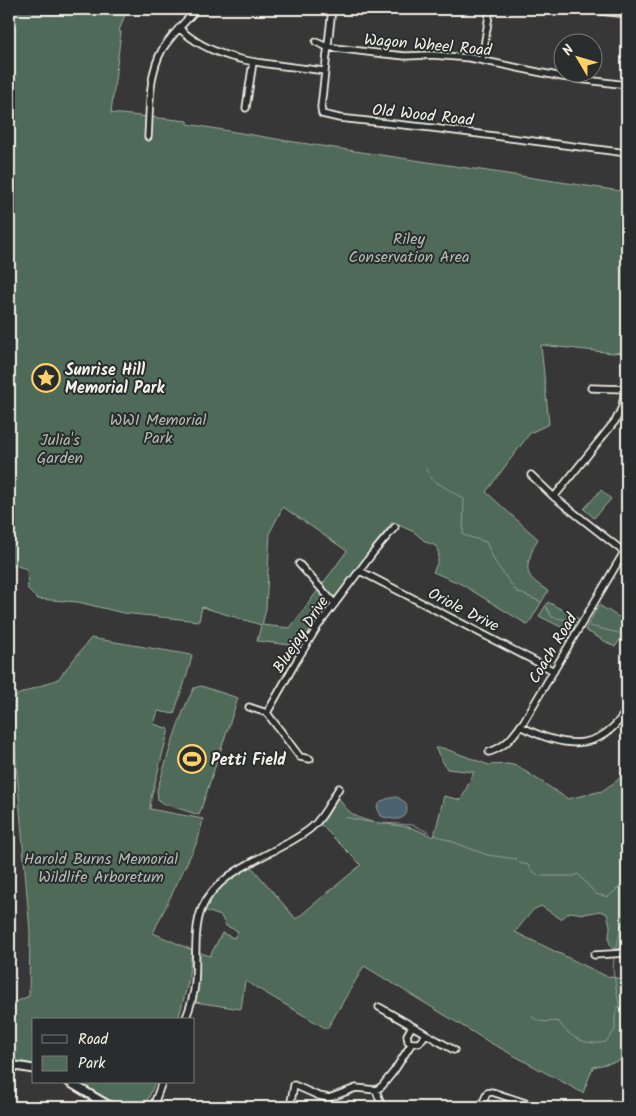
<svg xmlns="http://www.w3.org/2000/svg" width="636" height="1116" viewBox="0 0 636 1116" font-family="Kalam,sans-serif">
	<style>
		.green { fill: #4f6a59; stroke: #a2aea0; fill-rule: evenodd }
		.water { fill: #4b626f; stroke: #8f9b9f }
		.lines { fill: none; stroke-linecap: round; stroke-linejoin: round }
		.stream { stroke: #8f9b9f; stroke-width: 1 }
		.minor-casing { stroke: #f4f1e8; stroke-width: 9 }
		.tertiary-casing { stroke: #f4f1e8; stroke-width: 11 }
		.minor { stroke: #2a2d2e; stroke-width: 5.5 }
		.tertiary { stroke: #2a2d2e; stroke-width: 7 }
		.labels { text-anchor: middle; stroke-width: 4; stroke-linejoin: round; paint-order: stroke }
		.street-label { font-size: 16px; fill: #f4f1e8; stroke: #2a2d2e }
		.park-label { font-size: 16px; fill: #b2bbaf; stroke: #2a2d2e }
		.poi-label { font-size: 16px; font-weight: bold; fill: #f4f1e8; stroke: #2a2d2e; text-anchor: start }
	</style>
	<rect width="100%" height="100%" fill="#383737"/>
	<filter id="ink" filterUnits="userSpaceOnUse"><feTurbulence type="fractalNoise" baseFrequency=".02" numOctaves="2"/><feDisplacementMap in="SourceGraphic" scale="10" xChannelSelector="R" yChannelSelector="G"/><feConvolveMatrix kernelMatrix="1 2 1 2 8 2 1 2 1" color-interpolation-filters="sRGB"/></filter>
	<g filter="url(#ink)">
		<path class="green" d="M9,9H127L119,31L121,32L111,113L188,121V124L288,141L627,192V352L613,353L541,345L549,424L530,433L486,492L538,539C534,545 532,551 530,557C523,576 534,581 548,591L528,625L461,584L433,572C438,562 441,556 436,546L426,542L414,532L392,522L298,646L257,641L261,625L202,607L199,621L123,613L78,602L37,599L28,590L27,569L11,564L9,565ZM283,507L347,551L290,628L262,625L266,609L270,532Z
			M601,490L611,499L594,518L584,509Z
			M548,602L579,619L571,632L539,616Z
			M599,605L627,622V641L620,640L615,647L585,630Z
			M91,638L192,655C188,676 180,694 174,714L158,711L154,724L169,729L151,798L150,809L203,819L198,840L153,933L192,950L188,983L178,1020H34V1065L9,1061V1005L29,996L30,932L13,724L14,702L17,695L58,679Z
			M201,686L238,698L199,815L162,803L158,800L157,790C168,757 177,720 194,688Z
			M435,748H443L489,765L508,764L517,766L568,799L602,791L619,779L627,761V948L613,949C607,941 609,937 610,928C610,923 608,919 607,914L601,911L584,914L570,912L561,919L541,906L533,910L515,932L606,976L627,980V1059L593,1067L583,1093L489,1042L364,966L327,1029L245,981L241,1009L195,1002L198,952L210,956L222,933L234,938L238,931L226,926L221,916L203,910C210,892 233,875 250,865L296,919L361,865L320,824L338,796C352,826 381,822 408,827C417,829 425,834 434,837L444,796L461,800L474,772L447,769Z
			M78,1082H155L145,1107H123Z"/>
		<path class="water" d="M397,797L406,803C411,822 394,821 381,816L377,807C381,799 389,798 397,797Z"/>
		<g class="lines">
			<path class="stream" d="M426,469L431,479L464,499L463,535L486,542L495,562L516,591L541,602
				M546,607L552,617L577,622
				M590,626L627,635
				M344,817L368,822L413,825L430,833
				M435,835L487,855L516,859L520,863L528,865L532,871L540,876H574L578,874L596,894L608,897L627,880
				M616,950L621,928L627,914
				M532,1017C545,1026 547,1019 559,1022C569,1038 587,1046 606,1042L615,1030V1015L619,1005L613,970L614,958"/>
			<defs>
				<path id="minor" d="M332,9L321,107L322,114L339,118L432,128L627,153
					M582,9L627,14
					M179,28C219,66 274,63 324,71
					M316,42L327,47L376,53L405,56L432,55L470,58L562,77L627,85
					M482,60L490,9
					M246,108L253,62
					M148,137C150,109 148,75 162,50C171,35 185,22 197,9
					M591,388L627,389
					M531,475L554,497L624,552
					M554,497L616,420L622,407L625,389
					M299,564L335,604
					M360,571L554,671
					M249,707L267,713L300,757L310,759
					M267,713L297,660L318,626L372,554L395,527
					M520,726C561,747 600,755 627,709
					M489,752C506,747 514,735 524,721L627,547
					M594,955L627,953
					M379,1007L454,1050
					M185,1020C190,1008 194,996 195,983C197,960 193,929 202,908C220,866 278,855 311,828C323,818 330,802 339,788
					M412,1043L408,1041L407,1035L412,1026
					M412,1043H419L426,1034
					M376,1090L382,1107
					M153,1107L162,1082
					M290,1107L294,1085L319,1096L329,1098L356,1088L376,1090L382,1086L394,1071L412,1043
					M481,1107L487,1093L492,1092L538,1107"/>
				<path id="tertiary" d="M9,1065L34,1069
					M69,1082L111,1107"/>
			</defs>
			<use href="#minor" class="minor-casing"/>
			<use href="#tertiary" class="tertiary-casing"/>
			<use href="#minor" class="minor"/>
			<use href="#tertiary" class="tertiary"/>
		</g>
	</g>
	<defs>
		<symbol id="sight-ring" viewBox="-11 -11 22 22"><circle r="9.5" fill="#2a2d2e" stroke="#ffd166" stroke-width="1.5"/><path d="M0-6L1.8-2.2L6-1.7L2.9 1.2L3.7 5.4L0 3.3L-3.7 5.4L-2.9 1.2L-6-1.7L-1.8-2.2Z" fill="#ffd166"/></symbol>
		<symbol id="stadium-ring" viewBox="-11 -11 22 22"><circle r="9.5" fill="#2a2d2e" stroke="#ffd166" stroke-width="1.5"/><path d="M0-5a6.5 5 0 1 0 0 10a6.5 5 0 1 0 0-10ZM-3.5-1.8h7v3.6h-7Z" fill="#ffd166"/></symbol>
	</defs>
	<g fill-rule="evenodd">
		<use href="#sight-ring" x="30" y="362" width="32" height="32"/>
		<use href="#stadium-ring" x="176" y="743" width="32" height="32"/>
	</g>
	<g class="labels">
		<g class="street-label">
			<text transform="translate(428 44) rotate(5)" y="6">Wagon Wheel Road</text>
			<text transform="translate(423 114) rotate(6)" y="6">Old Wood Road</text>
			<text transform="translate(464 609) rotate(27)" y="6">Oriole Drive</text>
			<text transform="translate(300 634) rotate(-57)" y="6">Bluejay Drive</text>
			<text transform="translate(552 648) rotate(-59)" y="6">Coach Road</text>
		</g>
		<g class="park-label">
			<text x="409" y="244">Riley<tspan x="409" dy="18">Conservation Area</tspan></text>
			<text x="158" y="425">WWI Memorial<tspan x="158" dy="18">Park</tspan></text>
			<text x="60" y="445">Julia's<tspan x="60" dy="18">Garden</tspan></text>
			<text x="101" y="864">Harold Burns Memorial<tspan x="101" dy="18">Wildlife Arboretum</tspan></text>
		</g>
		<g class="poi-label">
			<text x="65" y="375">Sunrise Hill<tspan x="65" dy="18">Memorial Park</tspan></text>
			<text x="211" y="765">Petti Field</text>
		</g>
	</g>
	<rect width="636" height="1116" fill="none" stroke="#2a2d2e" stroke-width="30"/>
	<rect x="15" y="15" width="606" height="1086" fill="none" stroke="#f4f1e8" stroke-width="2" filter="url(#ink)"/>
	<rect x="32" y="1018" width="162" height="65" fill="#2a2d2e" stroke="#7b7b78"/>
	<rect x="42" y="1035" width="25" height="8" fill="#2a2d2e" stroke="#7b7b78"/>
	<text x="78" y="1044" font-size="15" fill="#f4f1e8">Road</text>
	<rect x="42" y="1056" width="25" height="15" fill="#4f6a59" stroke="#7b7b78"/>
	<text x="78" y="1068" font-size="15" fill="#f4f1e8">Park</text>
	<g transform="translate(578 58) rotate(308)"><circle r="24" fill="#2a2d2e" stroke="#7b7b78"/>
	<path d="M0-4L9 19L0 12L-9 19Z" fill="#ffd166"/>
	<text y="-8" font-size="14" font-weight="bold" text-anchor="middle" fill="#f4f1e8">N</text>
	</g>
</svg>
